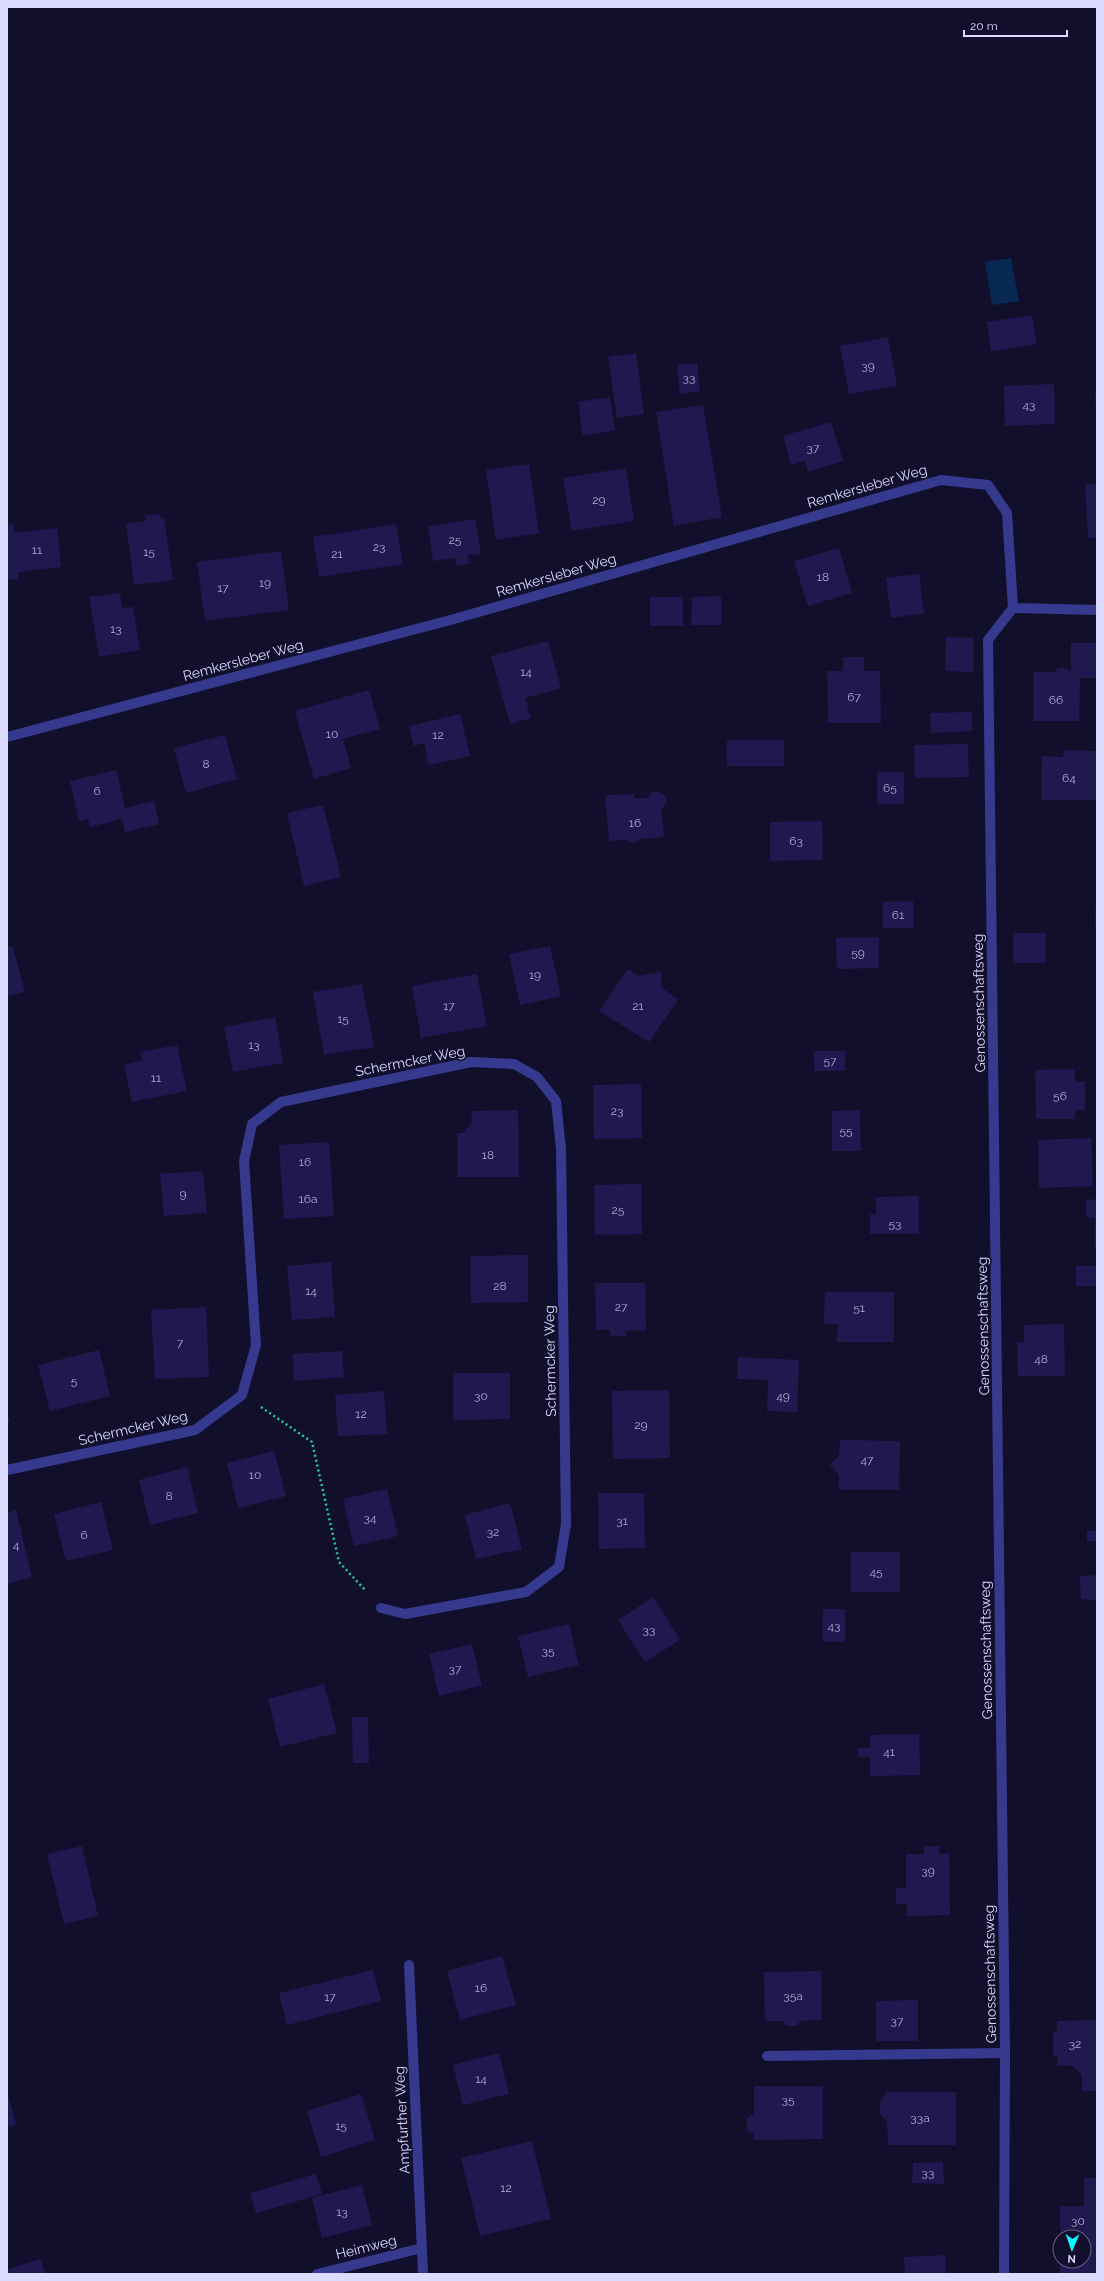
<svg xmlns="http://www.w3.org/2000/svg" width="1104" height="2281" viewBox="0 0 1104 2281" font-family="Raleway,sans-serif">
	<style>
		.water { fill: #082952 }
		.building { fill: #20194f }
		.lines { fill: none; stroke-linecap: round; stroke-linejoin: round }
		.path { stroke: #26c7b2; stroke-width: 2.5; stroke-dasharray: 2 3; stroke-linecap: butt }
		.service { stroke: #363a8f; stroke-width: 10 }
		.minor { stroke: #363a8f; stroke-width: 10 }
		.labels { text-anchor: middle; stroke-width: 3.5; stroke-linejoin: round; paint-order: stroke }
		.number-label { font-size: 12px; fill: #adaad3 }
		.street-label { font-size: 14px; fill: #dcdbff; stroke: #120f2d }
	</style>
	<rect width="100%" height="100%" fill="#120f2d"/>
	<path class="water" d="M1011,258L1019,301L992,305L985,262Z"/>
	<path class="building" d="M1032,315L1037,344L991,351L987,322Z
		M888,337L897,386L849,394L840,346Z
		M636,353L644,414L617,418L608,357Z
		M697,363L700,391L680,394L677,365Z
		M1054,384L1055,424L1005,426L1004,386Z
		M1095,392H1097V412H1096Z
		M610,397L615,430L583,436L578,402Z
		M703,405L722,517L674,526L656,412Z
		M831,422L843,461L808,472L805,461L791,465L783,436Z
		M529,464L539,533L496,540L486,470Z
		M626,468L634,521L572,531L563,478Z
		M1085,484H1097V538H1088Z
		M160,514L161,519L164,518L173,580L134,585L126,524L146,521L145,515Z
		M475,519L481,554L468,555L469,564L456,566L455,558L433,561L428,526Z
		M13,524L14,533L57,528L61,567L18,572L19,579L7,580V525Z
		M396,524L403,564L319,577L313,537Z
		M839,548L852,593L808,606L794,561Z
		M281,551L289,610L205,621L197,562Z
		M919,574L924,613L891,618L886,578Z
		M120,593L122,608L133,607L140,650L99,657L89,597Z
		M721,596V625H691L692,597Z
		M650,597H683V626H650Z
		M946,637L974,638L973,672L945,671Z
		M548,641L561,688L525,698L531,718L510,724L491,656Z
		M1071,643H1097V678H1080L1079,721H1033V672H1055L1058,668H1066L1071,672Z
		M843,657H864V671H880L881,723H828L827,671H843Z
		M369,690L380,729L343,739L351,768L314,779L295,711Z
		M972,712V731L931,733L930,713Z
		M460,714L470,756L429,765L424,743L414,746L409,726Z
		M225,735L237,779L186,793L174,748Z
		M727,740H784V766H727Z
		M968,744L969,777L915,778L914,745Z
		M1064,750L1097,751V800H1041L1042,756L1063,757Z
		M116,770L125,808L154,801L159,824L125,832L122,819L90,827L88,819L79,821L70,781Z
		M877,772H904V804H877Z
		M652,792H659L666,797V804L661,809L664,837L639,839L635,843H630L627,840L609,841L605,795L634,794L635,798H647Z
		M323,805L341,877L304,886L287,813Z
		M822,821L823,860L770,861V822Z
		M1096,894H1097V926H1095Z
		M913,901V928H883V902Z
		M1013,933H1046L1045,963H1013Z
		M879,937V968L837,969L836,938Z
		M7,945L13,948L25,992L7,996Z
		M550,946L561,996L520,1005L509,954Z
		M628,969L638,976L661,972V987L678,1000L649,1042L599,1011Z
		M477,974L487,1026L421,1038L412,986Z
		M362,984L374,1047L324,1055L313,992Z
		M275,1017L283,1063L233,1072L224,1027Z
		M177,1045L187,1091L132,1102L124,1065L142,1061L140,1052Z
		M814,1051H845V1071H814Z
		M1075,1069V1082L1085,1081V1110H1075V1119H1036L1035,1070Z
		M641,1084L642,1138L594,1139L593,1085Z
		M518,1110L519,1177H457V1133H463L472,1122L471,1111Z
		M860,1110L861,1151H832V1111Z
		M1091,1138L1093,1186L1039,1188L1038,1140Z
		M329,1142L334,1216L284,1219L279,1145Z
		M203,1171L207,1213L164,1216L160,1174Z
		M641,1184L642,1234L595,1235L594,1185Z
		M919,1196V1234H870V1214L876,1215V1197Z
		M1086,1199L1097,1200V1250H1095V1218L1086,1217Z
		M528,1255V1302L471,1303V1256Z
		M331,1262L335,1317L292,1320L287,1266Z
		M1076,1266H1097V1286H1076Z
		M595,1283H645L646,1330L626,1331V1336H610V1330H596Z
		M825,1292H894V1342H837L838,1324H824Z
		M206,1307L209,1377L155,1379L151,1310Z
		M1064,1324L1065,1376H1018L1017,1342H1024V1325Z
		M99,1350L110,1396L50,1411L38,1365Z
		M342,1351L344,1377L294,1381L293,1354Z
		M738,1357L799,1360L797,1412L767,1411L768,1380L737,1379Z
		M453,1373H510V1419L453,1420Z
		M669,1390L670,1458L613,1459L612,1391Z
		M384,1391L387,1434L338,1436L335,1395Z
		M7,1410L10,1421L7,1422Z
		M840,1440L900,1441L899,1490H839V1475L830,1465L839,1455Z
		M274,1451L286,1496L238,1508L227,1463Z
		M187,1467L198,1513L150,1525L139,1480Z
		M387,1489L398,1536L354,1546L343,1499Z
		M598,1493H644L645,1548L599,1549Z
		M101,1502L113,1550L66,1561L54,1514Z
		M510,1503L522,1549L476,1559L465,1515Z
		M16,1510L32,1577L7,1584V1513Z
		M1087,1531H1097V1541H1087Z
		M851,1552H900V1592H851Z
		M1097,1575V1600L1081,1599L1080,1576Z
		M653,1597L680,1640L645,1662L618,1620Z
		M823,1609H845V1642H823Z
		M569,1624L579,1665L528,1677L518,1636Z
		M472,1644L482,1685L439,1696L429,1654Z
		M324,1684L337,1733L280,1747L268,1699Z
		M352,1717H368L369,1763H353Z
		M919,1734L920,1775L870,1776V1757H858V1748H870V1735Z
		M82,1846L98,1916L64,1924L47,1854Z
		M924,1846H939V1854L949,1853L950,1915L907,1916V1904H896V1888H906V1854H924Z
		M502,1956L516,2005L460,2020L447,1971Z
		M373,1970L381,2001L287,2025L279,1993Z
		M821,1971L822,2020L800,2021L797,2026H786L783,2021H765L764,1972Z
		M918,2000V2041H876V2001Z
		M1097,2018V2091H1082V2075L1073,2066H1057V2056H1053V2031L1057,2032V2021L1094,2020Z
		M499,2053L509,2094L463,2105L453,2065Z
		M754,2086H823V2139L754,2140V2134L747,2131V2118L754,2114Z
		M7,2091L16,2125L7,2127Z
		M887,2092H956V2145H888L887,2122L880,2114V2101Z
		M361,2094L375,2140L321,2157L307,2111Z
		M532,2141L551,2219L480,2236L461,2158Z
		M943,2162L944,2184L912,2183L913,2163Z
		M316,2174L322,2194L256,2213L250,2193Z
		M1084,2178H1097V2274H1060V2261H1084V2237H1060V2206H1084Z
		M362,2185L372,2225L322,2238L312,2198Z
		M945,2255L946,2274H905L904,2257Z
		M41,2259L45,2274H7V2269Z"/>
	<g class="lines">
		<path class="path" d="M261,1407L312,1442L339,1562L366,1591"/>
		<path class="service" d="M767,2056L1005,2053"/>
		<path class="minor" d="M1013,608L1097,610
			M7,737L454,619L941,480L988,485L1007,513L1013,608
			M7,1470L195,1430L242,1395L256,1345L244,1161L252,1124L281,1102L471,1062L514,1064L537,1077L556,1101L561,1149L566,1524L559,1567L526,1592L405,1614L381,1608
			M409,1965L423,2274
			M317,2274L422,2248
			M1004,2274L1005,2053L988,640L1013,608"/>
	</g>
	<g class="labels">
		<g class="number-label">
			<text x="868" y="370">39</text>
			<text x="689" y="382">33</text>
			<text x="1029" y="409">43</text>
			<text x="813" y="452">37</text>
			<text x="599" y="504">29</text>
			<text x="455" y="544">25</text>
			<text x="379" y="551">23</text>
			<text x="37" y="554">11</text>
			<text x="149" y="556">15</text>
			<text x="337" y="558">21</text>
			<text x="823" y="581">18</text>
			<text x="265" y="587">19</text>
			<text x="223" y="592">17</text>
			<text x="116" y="633">13</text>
			<text x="526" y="676">14</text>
			<text x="854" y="701">67</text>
			<text x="1056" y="704">66</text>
			<text x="332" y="738">10</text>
			<text x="438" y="739">12</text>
			<text x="206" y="768">8</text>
			<text x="1069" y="782">64</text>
			<text x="890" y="792">65</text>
			<text x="97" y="795">6</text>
			<text x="635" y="827">16</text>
			<text x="796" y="845">63</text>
			<text x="898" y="919">61</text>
			<text x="858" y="957">59</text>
			<text x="535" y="979">19</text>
			<text x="449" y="1010">17</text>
			<text x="638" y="1010">21</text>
			<text x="343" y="1023">15</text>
			<text x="254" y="1049">13</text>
			<text x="830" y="1065">57</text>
			<text x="156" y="1082">11</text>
			<text x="1060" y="1100">56</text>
			<text x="617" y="1115">23</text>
			<text x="846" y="1135">55</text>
			<text x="488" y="1159">18</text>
			<text x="305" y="1166">16</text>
			<text x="183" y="1198">9</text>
			<text x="308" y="1203">16a</text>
			<text x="618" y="1214">25</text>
			<text x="895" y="1228">53</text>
			<text x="500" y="1290">28</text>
			<text x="311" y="1295">14</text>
			<text x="621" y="1311">27</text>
			<text x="859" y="1312">51</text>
			<text x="180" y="1347">7</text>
			<text x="1041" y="1363">48</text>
			<text x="74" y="1385">5</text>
			<text x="481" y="1400">30</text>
			<text x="783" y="1400">49</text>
			<text x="361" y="1418">12</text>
			<text x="641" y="1429">29</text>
			<text x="867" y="1464">47</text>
			<text x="255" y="1479">10</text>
			<text x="169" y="1500">8</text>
			<text x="370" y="1522">34</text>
			<text x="622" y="1525">31</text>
			<text x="493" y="1536">32</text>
			<text x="84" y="1539">6</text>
			<text x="16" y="1549">4</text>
			<text x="876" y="1576">45</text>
			<text x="834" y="1630">43</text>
			<text x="649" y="1634">33</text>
			<text x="548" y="1655">35</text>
			<text x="455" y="1673">37</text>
			<text x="889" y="1756">41</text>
			<text x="928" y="1875">39</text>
			<text x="481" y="1992">16</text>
			<text x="793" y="2000">35a</text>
			<text x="330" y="2001">17</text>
			<text x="897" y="2025">37</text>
			<text x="1075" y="2048">32</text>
			<text x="481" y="2083">14</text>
			<text x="788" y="2104">35</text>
			<text x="920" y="2122">33a</text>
			<text x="341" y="2130">15</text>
			<text x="928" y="2177">33</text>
			<text x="506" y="2192">12</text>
			<text x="342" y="2216">13</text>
			<text x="1078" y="2225">30</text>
		</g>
		<g class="street-label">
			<text transform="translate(867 486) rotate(-16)" y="5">Remkersleber Weg</text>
			<text transform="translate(556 575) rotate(-16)" y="5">Remkersleber Weg</text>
			<text transform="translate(243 660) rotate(-15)" y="5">Remkersleber Weg</text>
			<text transform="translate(979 1003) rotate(-91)" y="5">Genossenschaftsweg</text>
			<text transform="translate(410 1061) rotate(-11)" y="5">Schermcker Weg</text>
			<text transform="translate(983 1326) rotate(-91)" y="5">Genossenschaftsweg</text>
			<text transform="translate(550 1361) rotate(-91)" y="5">Schermcker Weg</text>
			<text transform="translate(133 1428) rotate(-13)" y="5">Schermcker Weg</text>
			<text transform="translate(986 1650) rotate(-91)" y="5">Genossenschaftsweg</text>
			<text transform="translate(990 1974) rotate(-91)" y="5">Genossenschaftsweg</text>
			<text transform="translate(402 2120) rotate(-93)" y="5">Ampfurther Weg</text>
			<text transform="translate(366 2247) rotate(-14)" y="5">Heimweg</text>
		</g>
	</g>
	<rect width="1104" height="2281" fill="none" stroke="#dcdbff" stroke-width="16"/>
	<g transform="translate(1072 2249) rotate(182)"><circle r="19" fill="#120f2d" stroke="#636181"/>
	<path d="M0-3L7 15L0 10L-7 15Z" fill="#07f8ff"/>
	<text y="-6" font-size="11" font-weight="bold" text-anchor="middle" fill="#dcdbff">N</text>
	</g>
	<path d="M964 30v6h103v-6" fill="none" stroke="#dcdbff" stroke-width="2"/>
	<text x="970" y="30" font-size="12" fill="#dcdbff" stroke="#120f2d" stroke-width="3" paint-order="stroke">20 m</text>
</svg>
